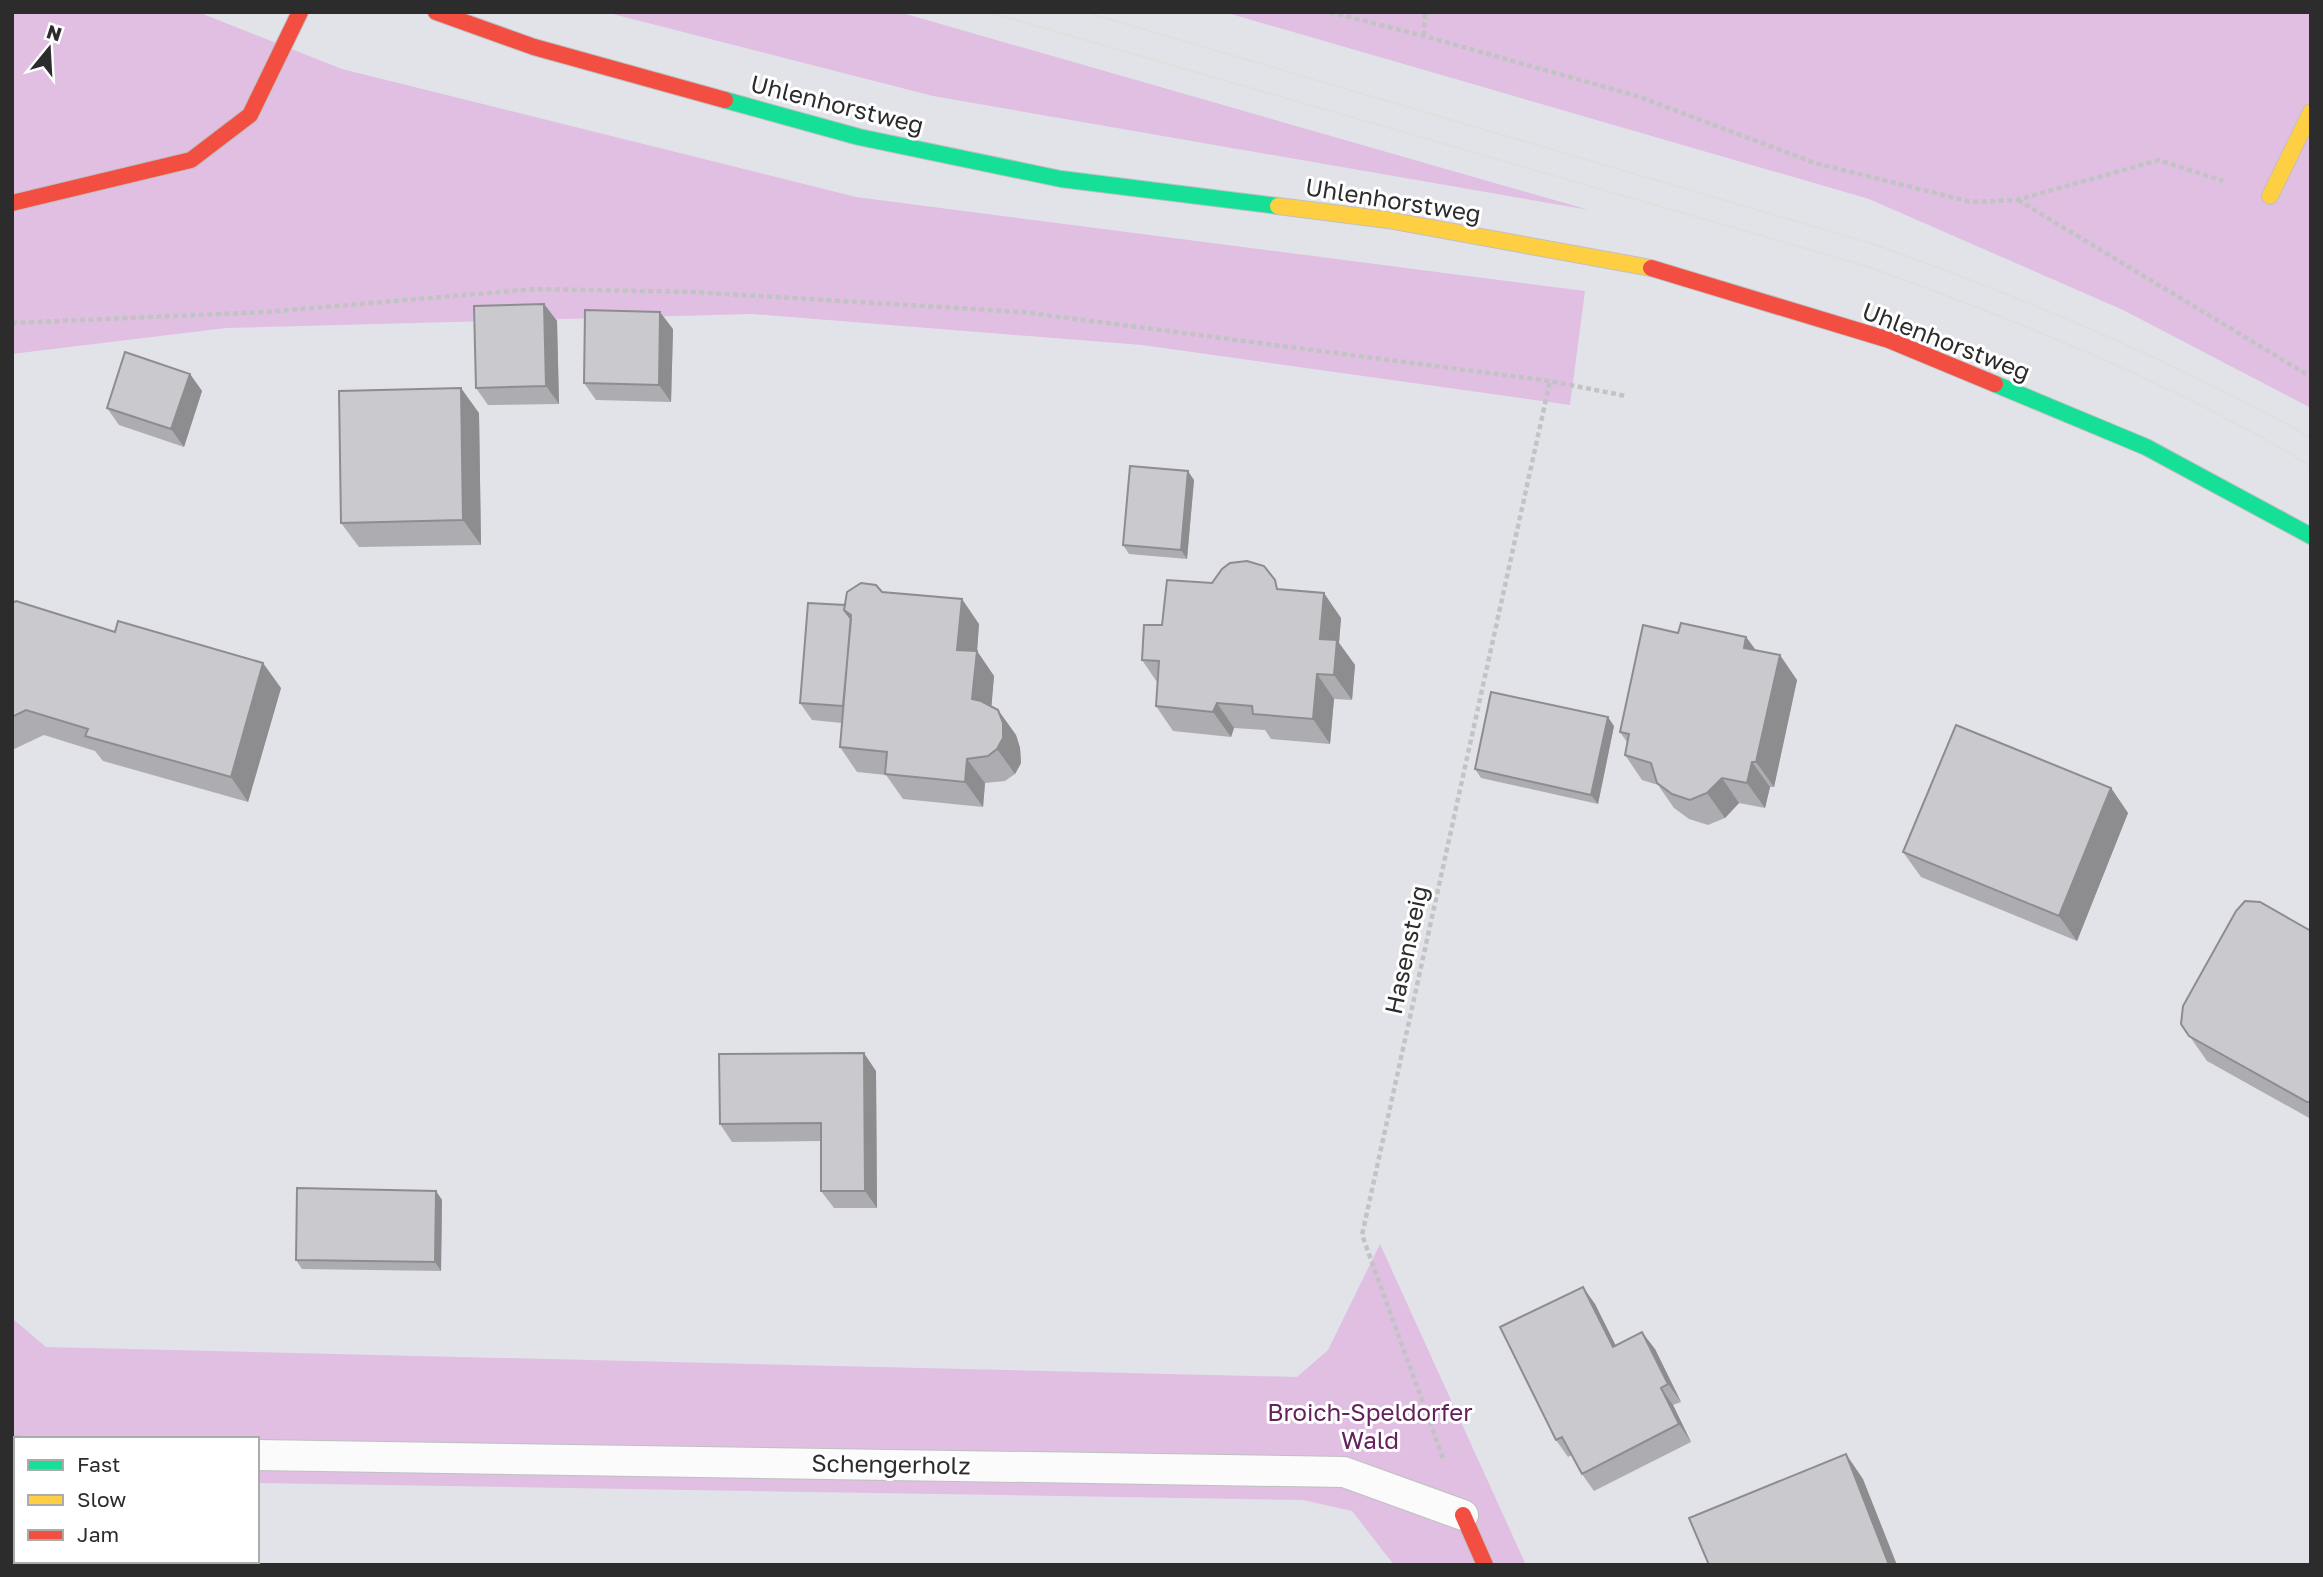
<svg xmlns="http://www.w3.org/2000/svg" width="2323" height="1577" viewBox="0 0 2323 1577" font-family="'Golos Text',sans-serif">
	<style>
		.green { fill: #e0bfe3 }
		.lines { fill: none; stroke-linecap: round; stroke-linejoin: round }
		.lane-casing { stroke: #bfc0c1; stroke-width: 32 }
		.fast-casing { stroke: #bfc0c1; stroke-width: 18 }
		.slow-casing { stroke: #bfc0c1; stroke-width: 18 }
		.jam-casing { stroke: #bfc0c1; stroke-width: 18 }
		.path { stroke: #c2c3c3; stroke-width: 4.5; stroke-dasharray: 5 3.5; stroke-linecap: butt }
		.lane { stroke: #fbfbfc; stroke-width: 30 }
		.fast { stroke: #16e098; stroke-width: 16 }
		.slow { stroke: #ffcf43; stroke-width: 16 }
		.jam { stroke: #f24e42; stroke-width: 16 }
		.tram { stroke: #dfe0de; stroke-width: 2 }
		.wall { fill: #adadb1 }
		.shaded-wall { fill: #8d8d90 }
		.building { fill: #c9c9ce; stroke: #8d8d90; stroke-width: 2 }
		.labels { text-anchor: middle; stroke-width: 6; stroke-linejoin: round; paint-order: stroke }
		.street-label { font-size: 24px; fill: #2c2c2c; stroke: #fff }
		.park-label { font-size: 24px; fill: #64215b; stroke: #fff }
	</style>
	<rect width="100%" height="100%" fill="#e2e3e9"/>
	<path class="green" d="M12,12H198L342,69L856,197L1585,291L1570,405L1142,345L752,314L226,328L12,354Z
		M605,12H899L1589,210L933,96Z
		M1224,12H2311V408L2123,310L1869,199Z
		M1380,1244L1526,1565H1394L1352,1511L1303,1500L257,1483V1439H16V1478H12V1318L46,1347L1297,1377L1328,1350Z"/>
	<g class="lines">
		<defs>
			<path id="lane" d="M12,1451H16
				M257,1455L1344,1472L1463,1515"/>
			<path id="fast" d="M725,100L859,137L1061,179L1278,206
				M1995,384L2146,447L2311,536"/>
			<path id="slow" d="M2270,196L2311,112
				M1278,206L1388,220L1651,268"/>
			<path id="jam" d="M436,12L534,47L725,100
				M12,203L191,160L250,115L300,12
				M1651,268L1889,340L1995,384
				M1463,1515L1485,1565"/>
		</defs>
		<use href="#lane" class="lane-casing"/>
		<use href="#fast" class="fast-casing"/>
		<use href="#slow" class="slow-casing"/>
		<use href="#jam" class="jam-casing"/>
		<path class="path" d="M1330,12L1424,36L1637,96L1815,163L1971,202L2017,200L2159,160L2223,181
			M1424,36L1425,12
			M2018,200L2311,377
			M12,323L266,312L535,289L694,292L1022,312L1550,381L1626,396
			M1443,1458L1362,1235L1550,381"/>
		<use href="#lane" class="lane"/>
		<use href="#fast" class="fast"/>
		<use href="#slow" class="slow"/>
		<use href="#jam" class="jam"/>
		<path class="tram" d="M988,12L1866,266C2018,321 2172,382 2311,466
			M1085,12L1873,244C1986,284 2096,328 2202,381C2239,399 2276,417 2311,438"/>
	</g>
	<path class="wall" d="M544,304L557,321L559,404L488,405L476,388Z
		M673,329L671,402L596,400L584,383Z
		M190,374L202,391L184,447L119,425L107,408Z
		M479,413L481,545L359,547L341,523Z
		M1194,480L1187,559L1129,554L1123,545Z
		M1281,589L1341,618L1339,643L1355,665L1352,700L1334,699L1330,744L1271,739L1265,730L1234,728L1231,737L1173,731L1156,706L1157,682L1142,660L1162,625Z
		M882,592L979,624L977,651L994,676L991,707L998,710L1016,735L1020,748L1021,763L1015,774L1005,781L985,783L983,807L903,799L886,775L857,772L840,747L842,723L812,720L800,703L845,605Z
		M12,603L281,688L248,802L103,761L95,751L44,735L12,750Z
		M1678,633L1746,637L1756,650L1797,680L1774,787H1770L1765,808L1739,803L1725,818L1708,825L1689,819L1674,808L1658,785L1642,780L1625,755L1627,742L1620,732Z
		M1614,726L1598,804L1481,778L1475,769Z
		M2111,788L2128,813L2077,941L1921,877L1903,852Z
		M2311,931V1119L2207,1061L2181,1024Z
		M876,1071L877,1208H834L821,1191V1141L732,1142L720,1124Z
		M436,1191L442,1200L441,1271L302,1269L296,1260Z
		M1595,1304L1615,1345L1655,1349L1681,1402L1673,1405L1691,1442L1594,1491L1582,1474L1572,1455L1568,1457L1556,1440Z"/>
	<path class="shaded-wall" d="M544,304L557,321L559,404L546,386Z
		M660,312L673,329L671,402L659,385Z
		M190,374L202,391L184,447L171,429Z
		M461,388L479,413L481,545L463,520Z
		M1188,471L1194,480L1187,559L1181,550Z
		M1324,593L1341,618L1339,643L1355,665L1352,700L1334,675L1320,639Z
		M962,599L979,624L977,651L994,676L990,724L972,699L957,650Z
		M1746,637L1764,662L1744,648Z
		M1780,655L1797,680L1774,787L1756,762Z
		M263,663L281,688L248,802L231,777Z
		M1317,674L1334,699L1330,744L1313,719Z
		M1217,703L1234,728L1231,737L1213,712Z
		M998,710L1016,735L1020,748L1021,763L1015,774L997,749Z
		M1608,717L1614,726L1598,804L1591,795Z
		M967,759L985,783L983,807L965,782Z
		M1752,762L1770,787L1765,808L1747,783Z
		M1722,778L1739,803L1725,818L1707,793Z
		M2111,788L2128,813L2077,941L2059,916Z
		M864,1053L876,1071L877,1208L865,1191Z
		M436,1191L442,1200L441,1271L435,1262Z
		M1583,1287L1595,1304L1625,1364L1613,1347Z
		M1642,1332L1655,1349L1681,1402L1668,1384Z
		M1661,1388L1673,1405L1691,1442L1679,1424Z
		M1846,1454L1863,1479L1897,1565H1889Z"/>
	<path class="building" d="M544,304L546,386L476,388L474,306Z
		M585,310L660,312L659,385L584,383Z
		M125,352L190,374L171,429L107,408Z
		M461,388L463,520L341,523L339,391Z
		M1130,466L1188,471L1181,550L1123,545Z
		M1247,561L1264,566L1275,580L1277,589L1324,593L1320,639L1337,640L1334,675L1317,674L1313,719L1253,714L1252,706L1217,703L1213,712L1156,706L1159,661L1142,660L1144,625H1162L1167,580L1212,583L1222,569L1230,563Z
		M861,583L876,585L882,592L962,599L957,650L977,651L972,699L981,701L998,710L1003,723V738L997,749L988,756L967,759L965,782L885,774L887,752L840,747L851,615L844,610L847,592Z
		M16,601L115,632L118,621L263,663L231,777L85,736L88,729L26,710L12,717V603Z
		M808,603L845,605L844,610L851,619L843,706L800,703Z
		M1681,623L1746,637L1744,648L1780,655L1756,762H1752L1747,783L1722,778L1707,793L1690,800L1672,794L1657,783L1651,763L1625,755L1629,734L1620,732L1643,625L1678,633Z
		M1491,692L1608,717L1591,795L1475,769Z
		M1956,725L2111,788L2059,916L1903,852Z
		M2245,901L2260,902L2311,931V1102H2307L2189,1036L2181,1024L2183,1006L2236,911Z
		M864,1053L865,1191H821V1123L720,1124L719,1054Z
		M297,1188L436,1191L435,1262L296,1260Z
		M1583,1287L1613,1347L1642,1332L1668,1384L1661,1388L1679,1424L1582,1474L1562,1437L1556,1440L1500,1327Z
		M1846,1454L1889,1565H1709L1689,1518Z"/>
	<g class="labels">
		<g class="street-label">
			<text transform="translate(837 105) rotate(14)" y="8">Uhlenhorstweg</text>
			<text transform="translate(1393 201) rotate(9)" y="8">Uhlenhorstweg</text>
			<text transform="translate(1946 342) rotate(21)" y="8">Uhlenhorstweg</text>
			<text transform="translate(1407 950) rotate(-78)" y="8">Hasensteig</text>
			<text transform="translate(891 1465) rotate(1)" y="8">Schengerholz</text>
		</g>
		<g class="park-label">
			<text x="1370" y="1421">Broich-Speldorfer<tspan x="1370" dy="28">Wald</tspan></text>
		</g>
	</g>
	<rect width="2323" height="1577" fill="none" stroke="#2c2c2c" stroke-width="28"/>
	<rect x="14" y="1437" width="245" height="126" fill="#ffffff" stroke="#ababab" stroke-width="2"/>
	<rect x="28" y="1460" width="35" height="10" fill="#16e098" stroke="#ababab" stroke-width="2"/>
	<text x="77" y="1472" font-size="21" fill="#2c2c2c">Fast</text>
	<rect x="28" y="1495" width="35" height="10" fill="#ffcf43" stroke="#ababab" stroke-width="2"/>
	<text x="77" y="1507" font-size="21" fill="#2c2c2c">Slow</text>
	<rect x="28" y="1530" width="35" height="10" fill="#f24e42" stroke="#ababab" stroke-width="2"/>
	<text x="77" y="1542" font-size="21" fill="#2c2c2c">Jam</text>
	<g transform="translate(49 49) rotate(18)" stroke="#ffffff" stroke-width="5" paint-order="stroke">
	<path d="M0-5L12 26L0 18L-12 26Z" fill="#2c2c2c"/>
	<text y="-10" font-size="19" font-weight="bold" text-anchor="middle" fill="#2c2c2c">N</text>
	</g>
</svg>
